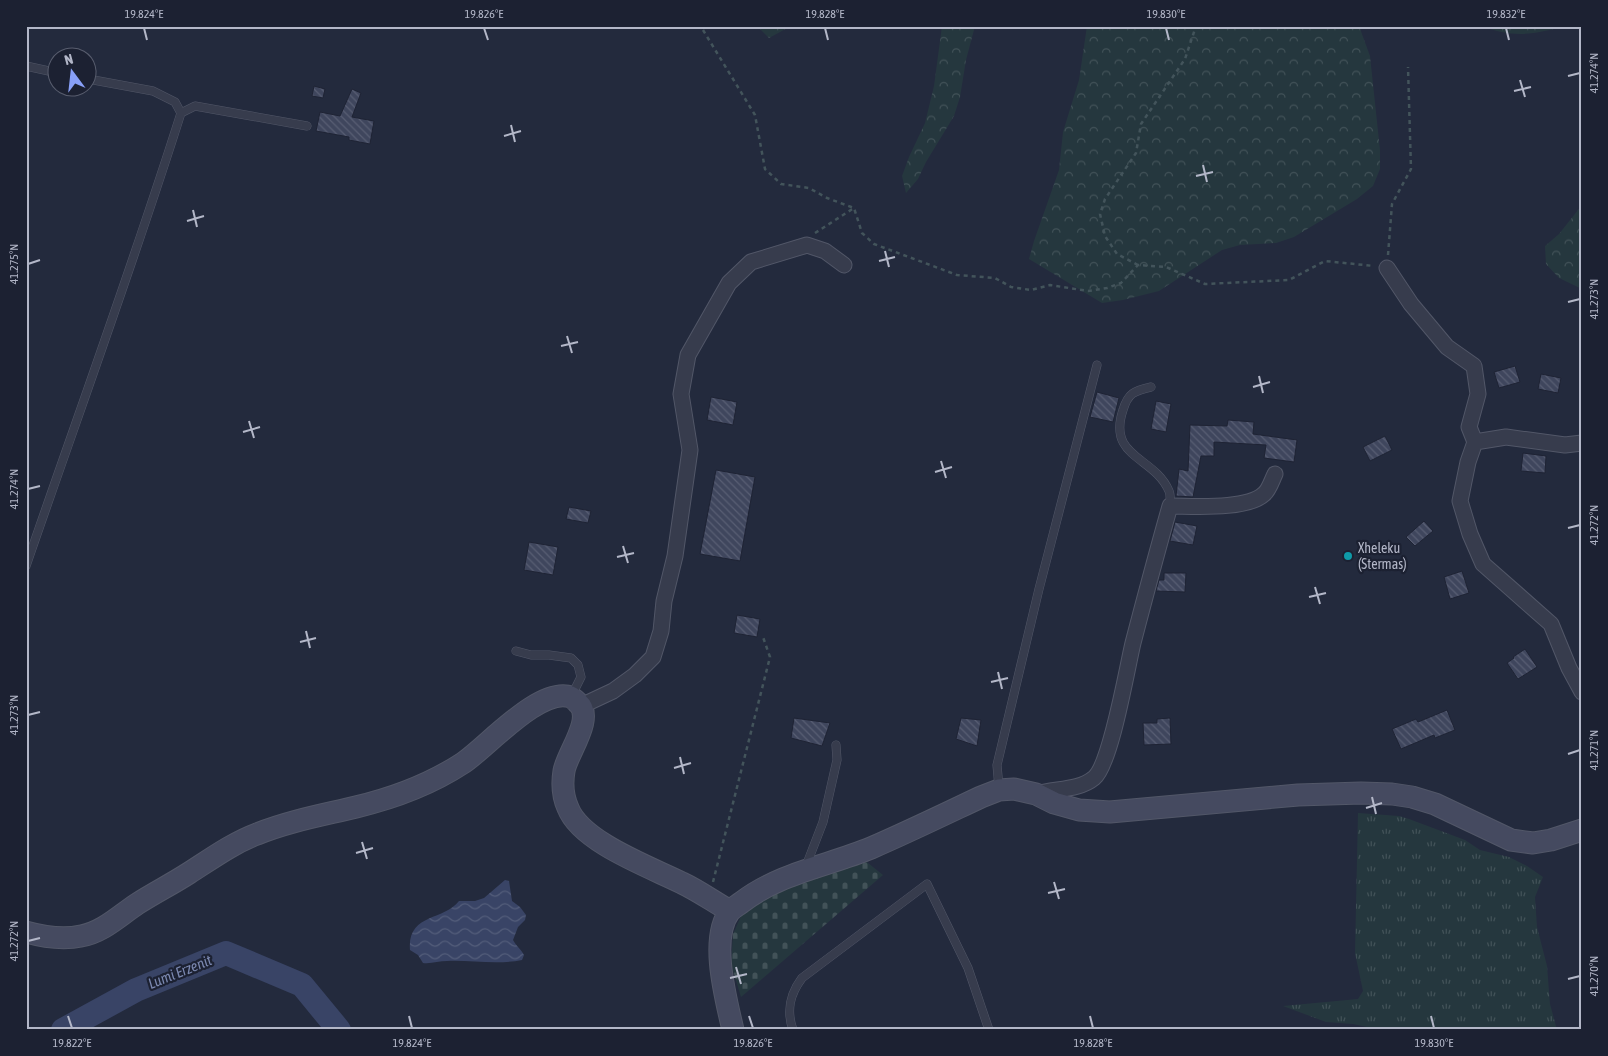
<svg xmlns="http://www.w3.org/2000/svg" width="1608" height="1056" viewBox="0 0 1608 1056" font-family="'Asap Condensed',sans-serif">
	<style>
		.grass { fill: url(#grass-tufts) }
		.forest { fill: url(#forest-crowns) }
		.cemetery { fill: url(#cemetery-stones) }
		.water { fill: url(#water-waves) }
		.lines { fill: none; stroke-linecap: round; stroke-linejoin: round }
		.river { stroke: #394466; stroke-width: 24 }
		.building { fill: url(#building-back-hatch); stroke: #1e2334 }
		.lane-casing { stroke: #525768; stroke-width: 9 }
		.street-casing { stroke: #525768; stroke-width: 17 }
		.secondary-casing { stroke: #525768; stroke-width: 23 }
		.path { stroke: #43545b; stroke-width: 2.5; stroke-dasharray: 4 4; stroke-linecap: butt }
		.lane { stroke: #373c4d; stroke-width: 8 }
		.street { stroke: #373c4d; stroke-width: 15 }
		.secondary { stroke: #454a60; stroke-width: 21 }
		.ticks { fill: none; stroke: #b3b7c8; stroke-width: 2 }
		.culture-dot { fill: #0f9aa8; stroke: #1c2132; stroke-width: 2 }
		.labels { text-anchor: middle; stroke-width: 4.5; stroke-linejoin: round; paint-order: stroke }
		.poi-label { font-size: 14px; fill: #b3b7c8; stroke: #1c2132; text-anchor: start }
		.water-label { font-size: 15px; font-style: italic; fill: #7b88b0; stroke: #1c2132 }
		.neatline { fill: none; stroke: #b3b7c8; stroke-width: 2 }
		.ticks-label { font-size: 12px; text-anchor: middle; fill: #b3b7c8 }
	</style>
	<defs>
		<pattern id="grass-tufts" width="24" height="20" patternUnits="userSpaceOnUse" patternTransform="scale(1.25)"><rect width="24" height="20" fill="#25373e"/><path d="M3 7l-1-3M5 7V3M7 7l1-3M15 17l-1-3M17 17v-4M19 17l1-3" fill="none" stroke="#425258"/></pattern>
		<pattern id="forest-crowns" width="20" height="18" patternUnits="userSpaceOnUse" patternTransform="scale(1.25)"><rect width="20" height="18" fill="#25373e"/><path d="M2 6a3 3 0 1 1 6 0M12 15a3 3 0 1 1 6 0" fill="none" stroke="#425258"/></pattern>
		<pattern id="cemetery-stones" width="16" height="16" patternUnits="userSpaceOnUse" patternTransform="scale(1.25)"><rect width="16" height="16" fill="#25373e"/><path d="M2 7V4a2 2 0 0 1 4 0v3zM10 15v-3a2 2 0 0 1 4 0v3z" fill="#425258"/></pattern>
		<pattern id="water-waves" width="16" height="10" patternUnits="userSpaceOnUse" patternTransform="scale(1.25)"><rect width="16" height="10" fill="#394466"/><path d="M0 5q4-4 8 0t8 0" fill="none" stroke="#535d7a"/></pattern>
		<pattern id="building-back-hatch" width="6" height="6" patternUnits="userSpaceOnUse" patternTransform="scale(1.25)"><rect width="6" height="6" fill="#3f465d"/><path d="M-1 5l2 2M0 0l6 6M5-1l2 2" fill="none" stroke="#585e73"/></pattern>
	</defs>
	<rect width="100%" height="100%" fill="#232a3d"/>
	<path class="grass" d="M1358,813L1399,816L1409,819L1465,840L1480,850L1509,857L1527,866L1543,877L1535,897L1537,927L1547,966L1550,1004L1557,1030H1381L1353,1024L1326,1022L1283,1006L1358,999L1363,991L1355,953Z"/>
	<path class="forest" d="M757,26H791L769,38Z
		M942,26H975L966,60L960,97L954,116L926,162L918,179L906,193L902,176L909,157L925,123L934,86Z
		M1087,26H1359L1370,56L1380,150V169L1373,186L1357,199L1294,237L1276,243L1240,245L1222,250L1159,291L1123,300L1102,303L1029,259L1034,241L1059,170L1063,132L1079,80Z
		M1481,26H1565C1532,35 1514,38 1481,26Z
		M1582,205V289L1559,278L1546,264L1545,246L1559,234Z"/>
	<path class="cemetery" d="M863,859L883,875L741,997L731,964L733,934L742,914L765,894Z"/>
	<path class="water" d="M505,880L509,881L512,901L520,907L526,915L525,920L518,927L513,940C516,946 521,949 524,955L522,960C497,965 472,960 447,961C439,961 431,964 423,963L418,955L410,950C407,913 444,921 459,901H475L484,898Z"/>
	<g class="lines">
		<path class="river" d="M63,1030L136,990L226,953L302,985L339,1030"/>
	</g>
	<path class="building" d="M314,86L325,89L323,98L312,96Z
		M352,89L361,93L352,117L374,121L370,144L349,140V137L316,131L320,112L340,116Z
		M1515,366L1520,382L1499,388L1494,372Z
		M1541,374L1561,378L1558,393L1538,389Z
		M1097,392L1119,398L1113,422L1090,417Z
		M711,397L737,402L733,425L707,420Z
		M1156,401L1171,404L1166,432L1151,429Z
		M1228,420L1254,422L1253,434L1297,440L1294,462L1264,458L1266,445L1214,442V456H1201L1193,497L1176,496L1179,469L1188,471L1190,425L1227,426Z
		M1385,436L1392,450L1370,461L1363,447Z
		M1523,453L1546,456L1545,473L1521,471Z
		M716,470L755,477L740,561L700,554Z
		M569,507L591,511L588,523L566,519Z
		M1424,521L1433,531L1415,546L1406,537Z
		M1175,522L1197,526L1193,545L1170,541Z
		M529,542L558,547L553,575L524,570Z
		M1462,571L1469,593L1450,599L1444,577Z
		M1164,573H1186L1185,592L1156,591L1159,580H1164Z
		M737,615L760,619L757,637L734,633Z
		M1525,649L1537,667L1518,679L1507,663L1514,658L1513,657Z
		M1447,710L1455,730L1435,738L1434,735L1401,749L1392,729L1416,719L1418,722Z
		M794,718L830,723L822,746L791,738Z
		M961,718L981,720L977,746L956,739Z
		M1170,718L1171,744L1144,745L1143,723H1157V719Z"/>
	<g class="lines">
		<defs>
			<path id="lane" d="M26,66L58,73
				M88,79L153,91L175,102L181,113
				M1151,387C1134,391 1128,393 1123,410C1107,458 1154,456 1169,491C1171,495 1170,502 1170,506
				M26,566C78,415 133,265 181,113L195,106L307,126
				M516,651L531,655H549L571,658L578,665L581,677L572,695
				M999,788L997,765L1039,589L1097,365
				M806,866L823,822L837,760L836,745
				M793,1030C786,1010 790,994 802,978L927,884L968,968L989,1030"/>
			<path id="street" d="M1387,268L1411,304L1447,347L1474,366L1478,394L1469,427L1475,442
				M1582,443L1565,445L1506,437L1475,442L1468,462L1460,501L1470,534L1483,564L1551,624L1569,668L1582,692
				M581,706L613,691L635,675L653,657L661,631L664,601L675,556L690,450L681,394L688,355L729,283L751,262L807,245L825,251L844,265
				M1036,794C1055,788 1078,791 1094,778C1111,764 1127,668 1133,643C1145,597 1157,552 1170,506C1194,506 1247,510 1264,494C1269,490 1272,480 1275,474"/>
			<path id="secondary" d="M26,932C44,937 63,940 81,936C103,932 119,916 137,904C154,893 172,884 189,873C211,859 233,843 257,834C289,821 323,815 356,807C394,798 431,784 463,763C487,747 540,686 571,697C572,697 577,702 578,703C595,718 567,753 564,771C562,783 563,797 568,808C581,842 650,867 682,883C699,891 714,902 730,911
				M733,1030C726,999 709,938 730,911C733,908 738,905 742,902C780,873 827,866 871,848C908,832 945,814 981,797L999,790L1014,789L1036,794L1054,803L1079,810L1110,812L1298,795L1361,793L1392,794L1412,797L1435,804L1511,840L1533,843L1551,840L1582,830"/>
		</defs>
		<use href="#lane" class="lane-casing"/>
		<use href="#street" class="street-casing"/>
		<use href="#secondary" class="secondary-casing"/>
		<path class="path" d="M703,30L755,115L765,169L781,184L809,188L827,198L854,208L862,233L874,244L957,275L995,278L1011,287L1031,290L1050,285L1088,291L1107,288L1121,283L1138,265L1166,267L1205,284L1289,280L1325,261L1374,266
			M815,233L854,208
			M1388,255L1392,204L1411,169L1408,67
			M1138,265L1117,254L1105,236L1100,214L1105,199L1136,153L1141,124L1185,59L1196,26
			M713,882L770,657L763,637"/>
		<use href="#lane" class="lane"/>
		<use href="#street" class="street"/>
		<use href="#secondary" class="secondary"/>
	</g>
	<path class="ticks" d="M144,28L147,40M484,28L488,40M825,28L828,40M1166,28L1169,40M1506,28L1509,40M1568,76L1580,73M1520,80L1525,97M1514,91L1531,87M511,125L515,142M504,136L521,131M1203,165L1207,182M1196,176L1213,172M193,210L197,227M187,221L204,216M885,251L889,267M879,261L895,257M28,264L40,260M1568,302L1580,299M567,336L572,353M561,346L578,342M1259,376L1263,393M1253,387L1270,382M249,421L254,438M243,432L260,427M941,461L946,478M935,472L952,467M28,489L40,486M1568,528L1580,525M623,546L628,563M617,557L634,553M1315,587L1320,604M1309,597L1326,593M306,631L310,648M300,642L316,638M998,672L1002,689M991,682L1008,678M28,715L40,712M1568,754L1580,750M680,757L684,774M674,768L691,763M1372,797L1376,814M1366,808L1382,803M362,842L367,859M356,853L373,848M1054,882L1059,899M1048,893L1065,889M28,941L40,938M736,967L741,984M730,978L747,974M1568,979L1580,976M68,1016L72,1028M409,1016L412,1028M749,1016L753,1028M1090,1016L1093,1028M1431,1016L1434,1028"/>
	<circle class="culture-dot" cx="1348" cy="556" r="5"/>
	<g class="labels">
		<g class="poi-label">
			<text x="1358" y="553">Xheleku<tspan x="1358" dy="16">(Stermas)</tspan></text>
		</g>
		<g class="water-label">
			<text transform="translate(180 972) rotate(-22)" y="5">Lumi Erzenit</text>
		</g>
	</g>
	<rect width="1608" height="1056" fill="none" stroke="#1c2132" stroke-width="55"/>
	<g transform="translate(72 72) rotate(345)"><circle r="24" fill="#1c2132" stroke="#585d6e"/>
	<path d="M0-4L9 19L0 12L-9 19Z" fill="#88a0f8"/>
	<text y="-8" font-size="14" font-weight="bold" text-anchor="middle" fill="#b3b7c8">N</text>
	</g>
	<rect x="28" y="28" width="1552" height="1000" class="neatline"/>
	<g class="ticks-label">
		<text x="144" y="18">19.824°E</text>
		<text x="484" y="18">19.826°E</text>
		<text x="825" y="18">19.828°E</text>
		<text x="1166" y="18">19.830°E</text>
		<text x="1506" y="18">19.832°E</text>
		<text transform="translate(1594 73) rotate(-90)" y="4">41.274°N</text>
		<text transform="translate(14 264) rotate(-90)" y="4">41.275°N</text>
		<text transform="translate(1594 299) rotate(-90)" y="4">41.273°N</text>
		<text transform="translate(14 489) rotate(-90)" y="4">41.274°N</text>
		<text transform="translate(1594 525) rotate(-90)" y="4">41.272°N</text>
		<text transform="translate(14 715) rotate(-90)" y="4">41.273°N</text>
		<text transform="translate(1594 750) rotate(-90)" y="4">41.271°N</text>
		<text transform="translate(14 941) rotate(-90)" y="4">41.272°N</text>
		<text transform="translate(1594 976) rotate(-90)" y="4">41.270°N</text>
		<text x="72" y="1047">19.822°E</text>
		<text x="412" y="1047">19.824°E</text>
		<text x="753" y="1047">19.826°E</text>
		<text x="1093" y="1047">19.828°E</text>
		<text x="1434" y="1047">19.830°E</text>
	</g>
</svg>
